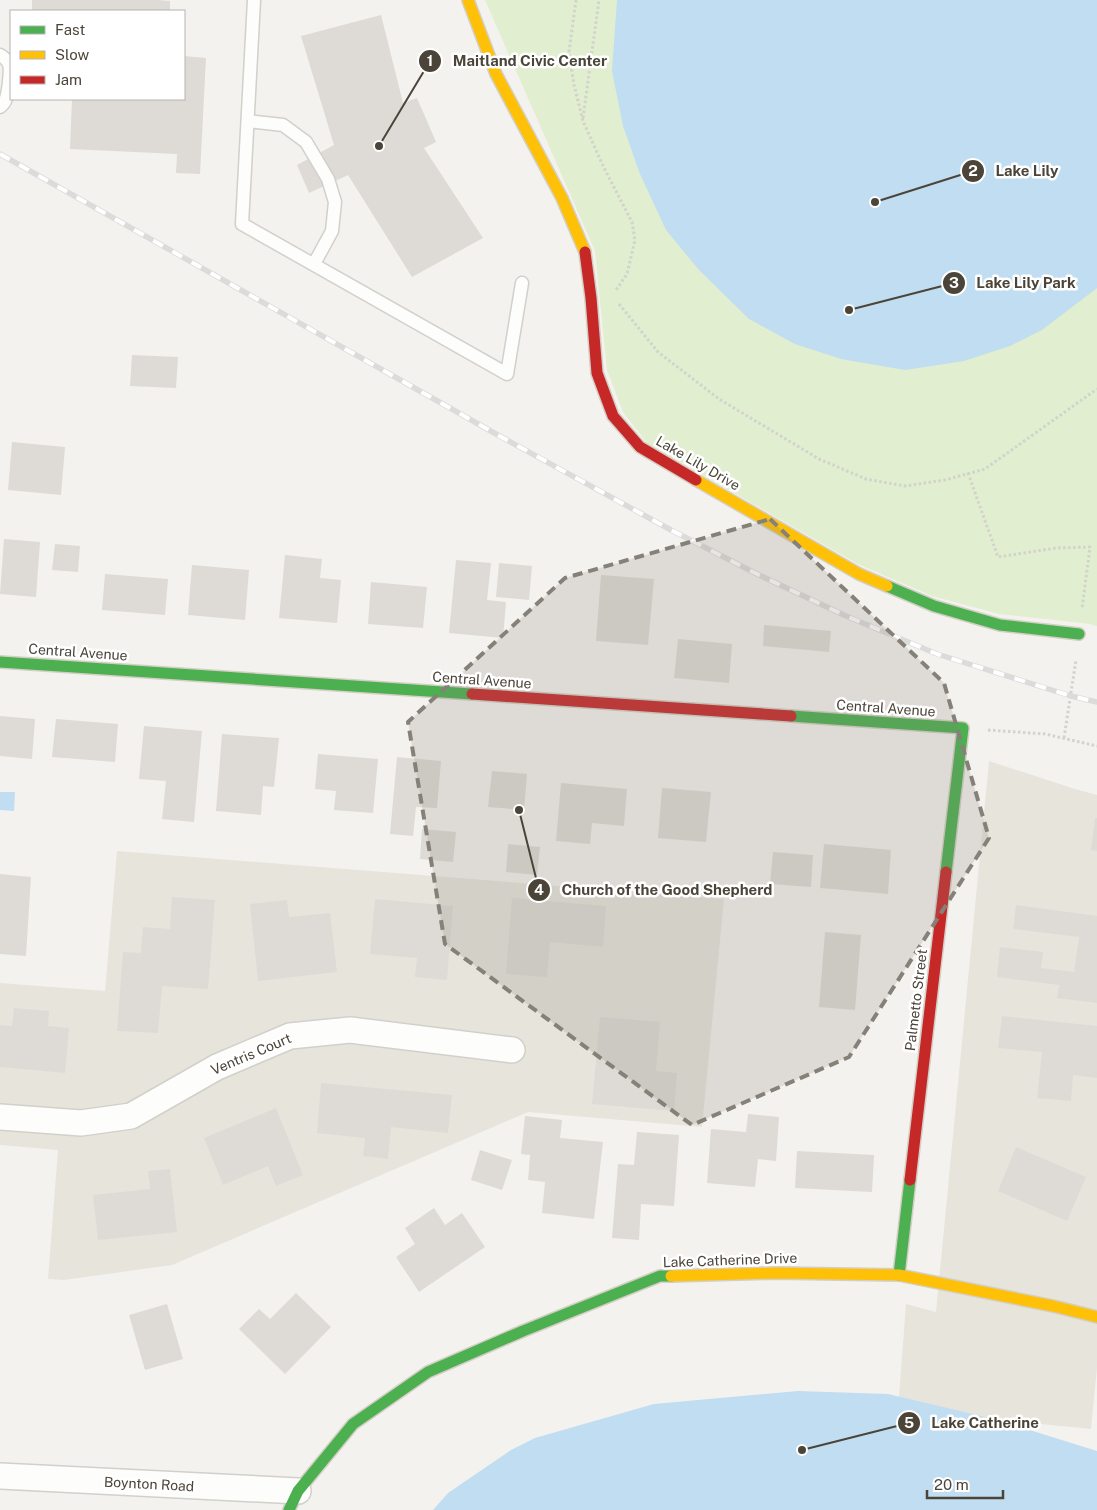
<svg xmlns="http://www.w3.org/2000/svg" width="1097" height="1510" viewBox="0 0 1097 1510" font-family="'Public Sans',sans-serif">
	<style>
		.residential { fill: #e7e4dc }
		.green { fill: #e1eecf }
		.water { fill: #c0ddf1 }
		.building { fill: #dedbd6 }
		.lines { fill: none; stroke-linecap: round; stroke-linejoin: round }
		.lane-casing { stroke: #d2d0cb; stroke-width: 15 }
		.street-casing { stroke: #d2d0cb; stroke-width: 28 }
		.fast-casing { stroke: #d3cfc5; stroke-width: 14 }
		.slow-casing { stroke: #d3cfc5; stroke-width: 14 }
		.jam-casing { stroke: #d3cfc5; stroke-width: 14 }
		.path { stroke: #d3d2cc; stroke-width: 3; stroke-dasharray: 2.5 2.5; stroke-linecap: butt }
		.lane { stroke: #fdfdfc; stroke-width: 12 }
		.street { stroke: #fdfdfc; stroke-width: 25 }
		.fast { stroke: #4caf50; stroke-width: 11 }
		.slow { stroke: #ffc107; stroke-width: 11 }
		.jam { stroke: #c62828; stroke-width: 11 }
		.rail-casing { stroke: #dbdbda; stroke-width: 5.5 }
		.rail { stroke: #fff; stroke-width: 4; stroke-dasharray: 11; stroke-linecap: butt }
		.marked { fill: #868178; fill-opacity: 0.2; stroke: #868178; stroke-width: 4; stroke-dasharray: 10 6; stroke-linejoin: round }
		.labels { text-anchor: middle; stroke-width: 5; stroke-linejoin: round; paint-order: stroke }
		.street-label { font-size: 14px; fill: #4b4439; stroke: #fff }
		.leader { fill: none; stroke: #4b4439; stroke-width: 2 }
		.callout-dot { fill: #4b4439; stroke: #fff; stroke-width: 2 }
		.mark-label { font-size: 15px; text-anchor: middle; font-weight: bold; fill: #fff }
		.callout-label { font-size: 15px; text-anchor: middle; font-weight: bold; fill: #4b4439; stroke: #fff; stroke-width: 5; stroke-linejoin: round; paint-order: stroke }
	</style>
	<rect width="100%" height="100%" fill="#f4f2ee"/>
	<path class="residential" d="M989,761L1075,789L1097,795V1368L1091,1429L898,1410L906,1304L936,1312Z
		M117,851L724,899L702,1127L528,1112L172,1265L64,1280L48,1279L58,1150L0,1145V983L105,991Z"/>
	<path class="green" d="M485,0H1097V626L1090,624L999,614L932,596L858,564L647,443L623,412L607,370L595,251Z"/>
	<path class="water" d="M617,0H1097V288L1042,330L1010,346L964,361L905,370L841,359L795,344L749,319L699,270L666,230L640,174L623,126L612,71Z
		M0,792H15L14,811L0,810Z
		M798,1391L888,1394L998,1420L1097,1451V1510H433L448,1493L511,1450L535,1438L654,1404Z"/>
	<path class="building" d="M32,0H158L170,1V11H32Z
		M381,15L403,103L417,98L436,142L424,148L483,238L412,277L348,175L309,193L297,165L334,145L301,36Z
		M184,56L206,58L200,174L176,173L177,154L70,149L72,99H184Z
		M132,355L178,357L176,388L130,386Z
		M12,442L65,447L61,495L8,490Z
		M4,539L40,542L36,597L0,594Z
		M55,544L80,546L78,572L52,570Z
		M285,555L322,559L320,578L341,580L337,623L279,618Z
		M456,560L491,563L487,600L506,602L503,638L449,633Z
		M499,563L532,566L529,600L496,597Z
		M192,565L249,570L245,620L188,615Z
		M105,574L168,579L165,615L102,610Z
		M601,575L654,579L648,645L596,641Z
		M371,582L427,587L423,628L368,624Z
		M764,625L831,631L829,652L763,646Z
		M678,639L732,644L729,683L674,678Z
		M0,716L35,719L32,759L0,756Z
		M56,719L118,724L115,762L52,757Z
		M144,726L202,731L194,822L162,819L166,781L139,779Z
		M222,734L279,738L274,787L263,786L261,815L216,811Z
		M318,754L378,759L373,813L334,810L336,791L315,789Z
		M397,757L441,761L437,808L416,807L413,836L390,834Z
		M492,771L527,774L524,810L488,807Z
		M561,783L627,789L624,826L592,823L590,844L556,841Z
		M662,788L711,792L706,842L658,838Z
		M1095,818H1097V851L1091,850Z
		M422,829L456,832L453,862L420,859Z
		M508,844L540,847L537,875L506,872Z
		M824,844L891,850L888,894L820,888Z
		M773,852L813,855L811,887L770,884Z
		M0,874L31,877L26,956L0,954Z
		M172,897L215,900L208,989L162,986L158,1033L117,1031L123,952L141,953L143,927L170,929Z
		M512,898L606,906L603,947L550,942L547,977L506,974Z
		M375,899L453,906L447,980L415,977L417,958L370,954Z
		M287,900L289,917L330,913L337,972L258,981L250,904Z
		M1016,905L1097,916V1003L1057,998L1059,985L997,977L1000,947L1043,952L1041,968L1074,972L1079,937L1013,929Z
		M825,932L861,935L855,1010L819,1007Z
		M14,1008L49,1011L48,1026L69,1028L65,1073L0,1067V1025L12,1026Z
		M1002,1016L1097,1026V1078L1073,1075L1071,1101L1037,1098L1042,1052L998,1048Z
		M600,1017L660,1022L656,1071L677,1073L674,1111L592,1104Z
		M321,1083L452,1095L448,1133L391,1127L388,1159L363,1156L365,1138L317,1133Z
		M276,1108L303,1175L276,1186L268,1166L223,1185L204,1138Z
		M748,1114L779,1117L776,1161L758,1159L755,1187L707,1183L711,1129L746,1132Z
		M525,1116L562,1120L560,1138L603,1142L594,1219L542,1213L545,1182L528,1180L530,1155L521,1154Z
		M637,1132L679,1135L674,1206L641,1204L639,1240L612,1238L618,1164L634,1165Z
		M1016,1147L1086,1177L1067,1221L998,1191Z
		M480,1150L512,1160L502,1190L471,1180Z
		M797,1151L874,1155L872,1192L795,1188Z
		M170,1169L177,1232L98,1240L93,1195L150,1189L148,1171Z
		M434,1208L445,1225L462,1213L485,1247L419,1292L396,1257L415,1244L405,1228Z
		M296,1293L331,1327L285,1374L239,1329L259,1309L270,1319Z
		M167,1304L183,1359L145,1370L129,1315Z"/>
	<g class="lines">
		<defs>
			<path id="lane" d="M254,0L242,224L507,374L522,283
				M0,55C3,57 7,59 9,64C11,70 8,95 5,101C3,105 3,104 0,107
				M248,121L283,125L306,142L328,179L335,202L332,231L314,264"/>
			<path id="street" d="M0,1117L81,1123L131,1116L217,1067L290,1036L350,1030L512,1050
				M0,1476L298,1491"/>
			<path id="fast" d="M887,586L934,606L1000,625L1079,634
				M0,662L472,694
				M791,716L963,728L946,872
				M899,1275L910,1180
				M289,1510L298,1491L353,1424L428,1372L523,1331L660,1276H671"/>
			<path id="slow" d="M468,0L496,74L562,198L585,252
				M696,480L859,574L887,586
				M671,1276L776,1273L899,1275L1053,1306L1097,1317"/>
			<path id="jam" d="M585,252L591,298L597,373L613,416L640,447L696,480
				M472,694L791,716
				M910,1180L946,872"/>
		</defs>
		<use href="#lane" class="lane-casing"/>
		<use href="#street" class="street-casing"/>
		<use href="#fast" class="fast-casing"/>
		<use href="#slow" class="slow-casing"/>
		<use href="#jam" class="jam-casing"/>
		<path class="path" d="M576,0L569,52L574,85L583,121L604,168L632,222L635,240L627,274L616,290
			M583,118L599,0
			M619,304L658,352L719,399L819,459L866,479L905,486L945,480L985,469L1097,389
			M968,473L998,557L1056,548L1090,547L1082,609
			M988,730L1045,734L1097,746
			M1064,738L1076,660"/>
		<use href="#lane" class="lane"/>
		<use href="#street" class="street"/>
		<use href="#fast" class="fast"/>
		<use href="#slow" class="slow"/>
		<use href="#jam" class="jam"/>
		<defs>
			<path id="rail" d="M0,154L496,434L671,530L759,575L846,616L937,654L1071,696L1097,702"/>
		</defs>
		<use href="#rail" class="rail-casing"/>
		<use href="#rail" class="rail"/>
	</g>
	<path class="marked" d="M770,519L944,683L989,838L849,1057L692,1125L445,944L408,722L565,578Z"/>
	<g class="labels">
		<g class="street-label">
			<text transform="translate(698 463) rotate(30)" y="5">Lake Lily Drive</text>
			<text transform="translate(78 652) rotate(4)" y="5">Central Avenue</text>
			<text transform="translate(482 680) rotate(4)" y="5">Central Avenue</text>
			<text transform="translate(886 708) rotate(4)" y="5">Central Avenue</text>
			<text transform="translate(916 1000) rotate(-83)" y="5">Palmetto Street</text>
			<text transform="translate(251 1054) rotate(-23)" y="5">Ventris Court</text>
			<text transform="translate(730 1260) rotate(-2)" y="5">Lake Catherine Drive</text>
			<text transform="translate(149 1484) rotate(3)" y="5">Boynton Road</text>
		</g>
	</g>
	<path class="leader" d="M379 146L430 61M875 202L973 171M849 310L954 283M519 810L539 890M802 1450L909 1423"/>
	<g class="callout-dot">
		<circle cx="379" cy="146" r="5"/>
		<circle cx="875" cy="202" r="5"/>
		<circle cx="849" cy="310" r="5"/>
		<circle cx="519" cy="810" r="5"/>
		<circle cx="802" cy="1450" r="5"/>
		<circle cx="430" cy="61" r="12"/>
		<circle cx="973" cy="171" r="12"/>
		<circle cx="954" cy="283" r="12"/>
		<circle cx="539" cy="890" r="12"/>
		<circle cx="909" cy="1423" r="12"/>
	</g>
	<g class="mark-label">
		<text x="430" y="66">1</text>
		<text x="973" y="176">2</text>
		<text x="954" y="288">3</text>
		<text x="539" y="895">4</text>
		<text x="909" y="1428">5</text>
	</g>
	<g class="callout-label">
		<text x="530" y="66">Maitland Civic Center</text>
		<text x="1027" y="176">Lake Lily</text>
		<text x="1026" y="288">Lake Lily Park</text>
		<text x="667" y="895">Church of the Good Shepherd</text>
		<text x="985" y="1428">Lake Catherine</text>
	</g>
	<rect x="10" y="10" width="175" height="90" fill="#ffffff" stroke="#b7b4b0"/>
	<rect x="20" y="26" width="25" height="8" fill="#4caf50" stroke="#b7b4b0"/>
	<text x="55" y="35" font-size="15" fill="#4b4439">Fast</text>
	<rect x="20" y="51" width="25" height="8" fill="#ffc107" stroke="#b7b4b0"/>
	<text x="55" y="60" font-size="15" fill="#4b4439">Slow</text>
	<rect x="20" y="76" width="25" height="8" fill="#c62828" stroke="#b7b4b0"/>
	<text x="55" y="85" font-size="15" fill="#4b4439">Jam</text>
	<path d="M927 1490v8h76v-8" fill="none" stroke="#4b4439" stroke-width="2.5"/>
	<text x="934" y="1490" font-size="15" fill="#4b4439" stroke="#ffffff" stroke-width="4" paint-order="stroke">20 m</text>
</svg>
